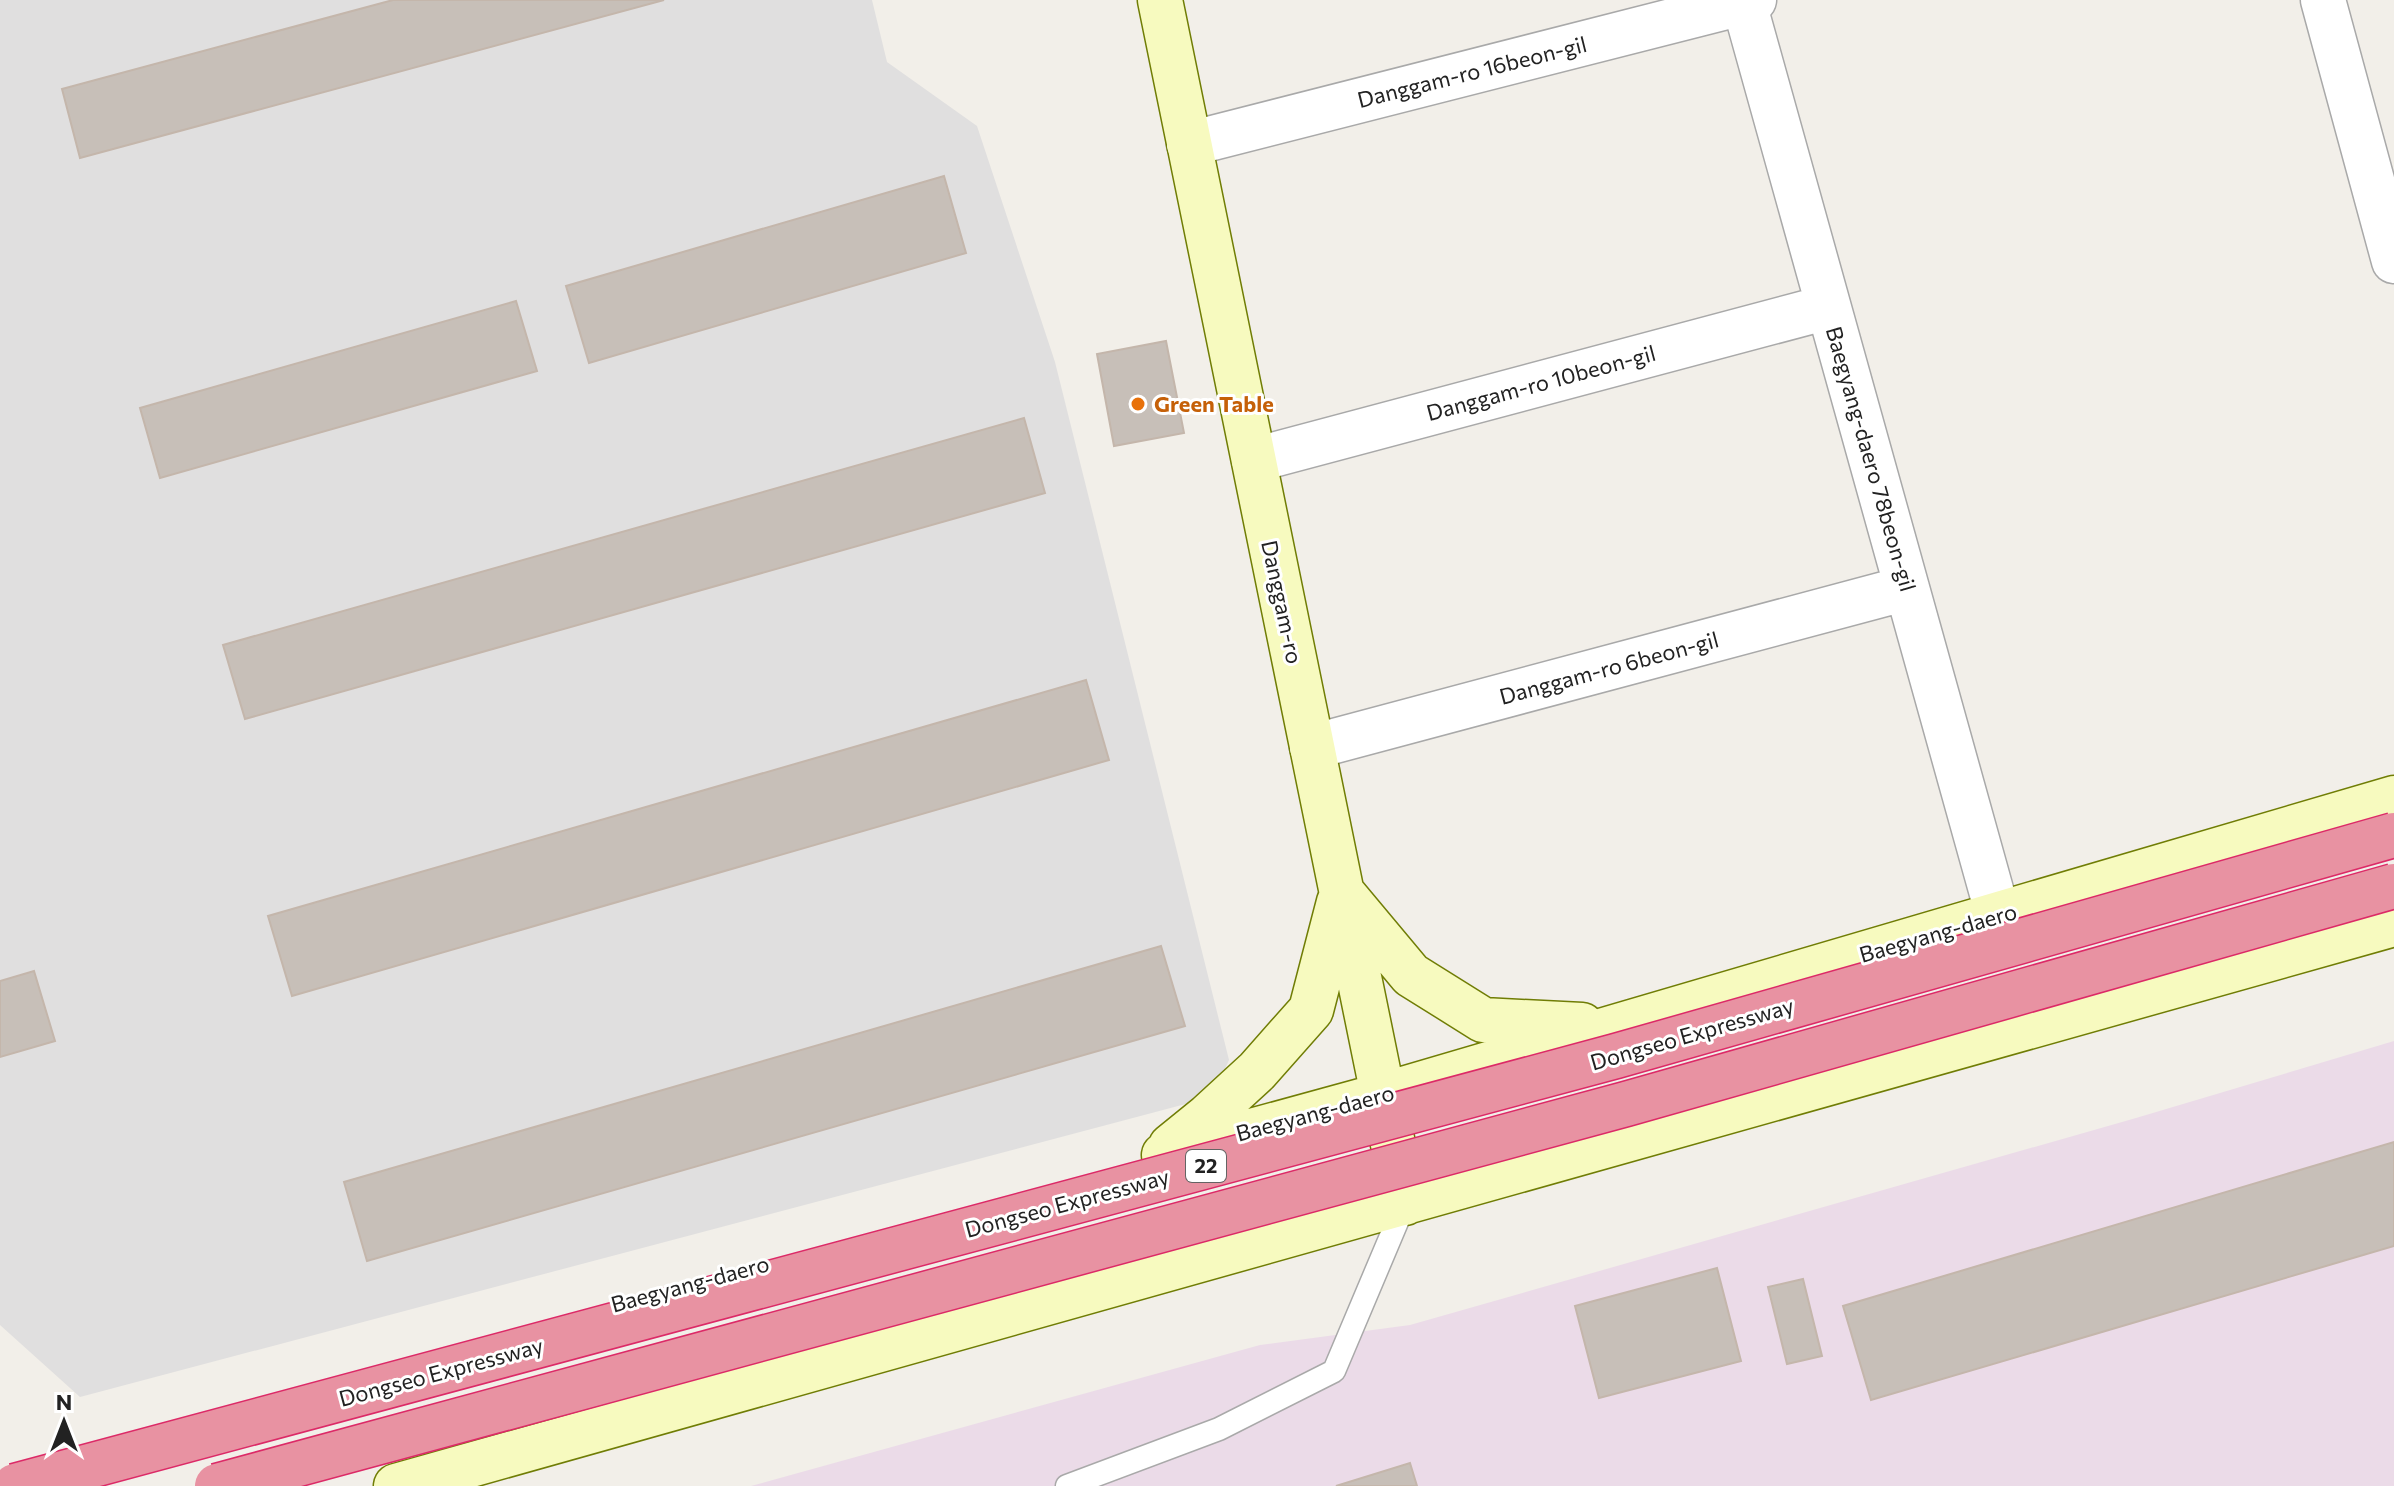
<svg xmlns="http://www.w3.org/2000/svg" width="2394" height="1486" viewBox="0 0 2394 1486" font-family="Commissioner,sans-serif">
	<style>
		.residential { fill: #e0dfdf }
		.railway { fill: #ebdbe8 }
		.building { fill: #c7bfb8; stroke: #c4b6ab; stroke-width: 2 }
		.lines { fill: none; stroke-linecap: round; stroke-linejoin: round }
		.lane-casing { stroke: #a9a9a9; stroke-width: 25 }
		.street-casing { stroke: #a9a9a9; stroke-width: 47 }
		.secondary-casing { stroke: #707d05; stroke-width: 47 }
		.lane { stroke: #fff; stroke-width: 22 }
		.street { stroke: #fff; stroke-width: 44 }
		.secondary { stroke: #f7fabf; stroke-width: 44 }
		.highway-bridge-casing { stroke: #dc2a67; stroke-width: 47; stroke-linecap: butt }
		.highway-bridge { stroke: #e892a2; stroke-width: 44 }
		.food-dot { fill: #e8710a; stroke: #fff; stroke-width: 3 }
		.labels { text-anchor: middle; stroke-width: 6; stroke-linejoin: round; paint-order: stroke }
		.shield { fill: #fff; stroke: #646464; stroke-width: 2 }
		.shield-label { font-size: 20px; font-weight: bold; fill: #222 }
		.street-label { font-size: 22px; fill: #222; stroke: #fff }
		.food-label { font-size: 22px; font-weight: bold; fill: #c56008; stroke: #fff; text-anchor: start }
	</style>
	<rect width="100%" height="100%" fill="#f2efe9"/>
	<path class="residential" d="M0,0H872L887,62L977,126L1055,362L1229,1060L1212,1097L80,1397L0,1325Z"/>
	<path class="railway" d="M2394,1041V1486H751L1260,1345L1410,1325L2136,1118Z"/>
	<path class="building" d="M393,0H664L80,158L62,89Z
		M944,176L966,253L589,363L566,286Z
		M516,301L537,371L160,478L140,408Z
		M1166,341L1184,433L1114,446L1097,354Z
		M1024,418L1045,493L245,719L223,645Z
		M1086,680L1109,760L292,996L268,916Z
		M1161,946L1185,1026L367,1261L344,1182Z
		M34,971L55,1041L0,1057V981Z
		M2394,1142V1246L1871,1400L1843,1306Z
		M1717,1268L1741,1361L1599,1398L1575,1306Z
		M1803,1279L1822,1356L1787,1364L1768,1287Z
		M1410,1463L1417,1486H1336Z"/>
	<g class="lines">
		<defs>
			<path id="lane" d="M1067,1486L1219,1429L1334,1371L1405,1203"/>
			<path id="street" d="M2323,0L2394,261
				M1744,3L1998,915
				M1189,144L1754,0
				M1254,460L1828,307
				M1312,747L1907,588"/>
			<path id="secondary" d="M1160,0L1405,1203
				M1345,896L1411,975L1483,1020L1582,1025
				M1171,1146L1208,1116L1257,1071L1311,1010L1339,902
				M1164,1155L1383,1095L2394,798
				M396,1486L2394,924"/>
		</defs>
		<use href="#lane" class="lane-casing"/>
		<use href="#street" class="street-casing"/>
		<use href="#secondary" class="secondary-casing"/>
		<use href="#lane" class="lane"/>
		<use href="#street" class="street"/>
		<use href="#secondary" class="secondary"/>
		<defs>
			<path id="highway-bridge" d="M15,1486L1616,1056L2394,835
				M217,1486L1626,1104L2394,886"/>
		</defs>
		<use href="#highway-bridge" class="highway-bridge-casing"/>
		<use href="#highway-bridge" class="highway-bridge"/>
	</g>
	<circle class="food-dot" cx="1138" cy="404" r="8"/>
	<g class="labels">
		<rect class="shield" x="1186" y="1150" width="40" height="32" rx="6"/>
		<g class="shield-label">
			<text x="1206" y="1173">22</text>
		</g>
		<g class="street-label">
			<text transform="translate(1472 72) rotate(-14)" y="8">Danggam-ro 16beon-gil</text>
			<text transform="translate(1541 383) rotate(-15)" y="8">Danggam-ro 10beon-gil</text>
			<text transform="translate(1871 459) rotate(74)" y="8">Baegyang-daero 78beon-gil</text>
			<text transform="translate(1282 602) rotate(78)" y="8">Danggam-ro</text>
			<text transform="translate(1609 668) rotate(-15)" y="8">Danggam-ro 6beon-gil</text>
			<text transform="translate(1938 933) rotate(-16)" y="8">Baegyang-daero</text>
			<text transform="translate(1692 1034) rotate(-16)" y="8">Dongseo Expressway</text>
			<text transform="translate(1315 1113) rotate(-15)" y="8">Baegyang-daero</text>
			<text transform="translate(1067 1203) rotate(-15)" y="8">Dongseo Expressway</text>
			<text transform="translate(690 1284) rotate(-15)" y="8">Baegyang-daero</text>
			<text transform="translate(441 1372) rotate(-15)" y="8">Dongseo Expressway</text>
		</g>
		<g class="food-label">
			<text x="1154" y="412">Green Table</text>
		</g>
	</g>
	<g transform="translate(64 1422)" stroke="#ffffff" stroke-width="6" paint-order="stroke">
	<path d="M0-6L14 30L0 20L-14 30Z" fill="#222222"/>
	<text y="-12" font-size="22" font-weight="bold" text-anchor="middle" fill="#222222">N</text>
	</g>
</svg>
